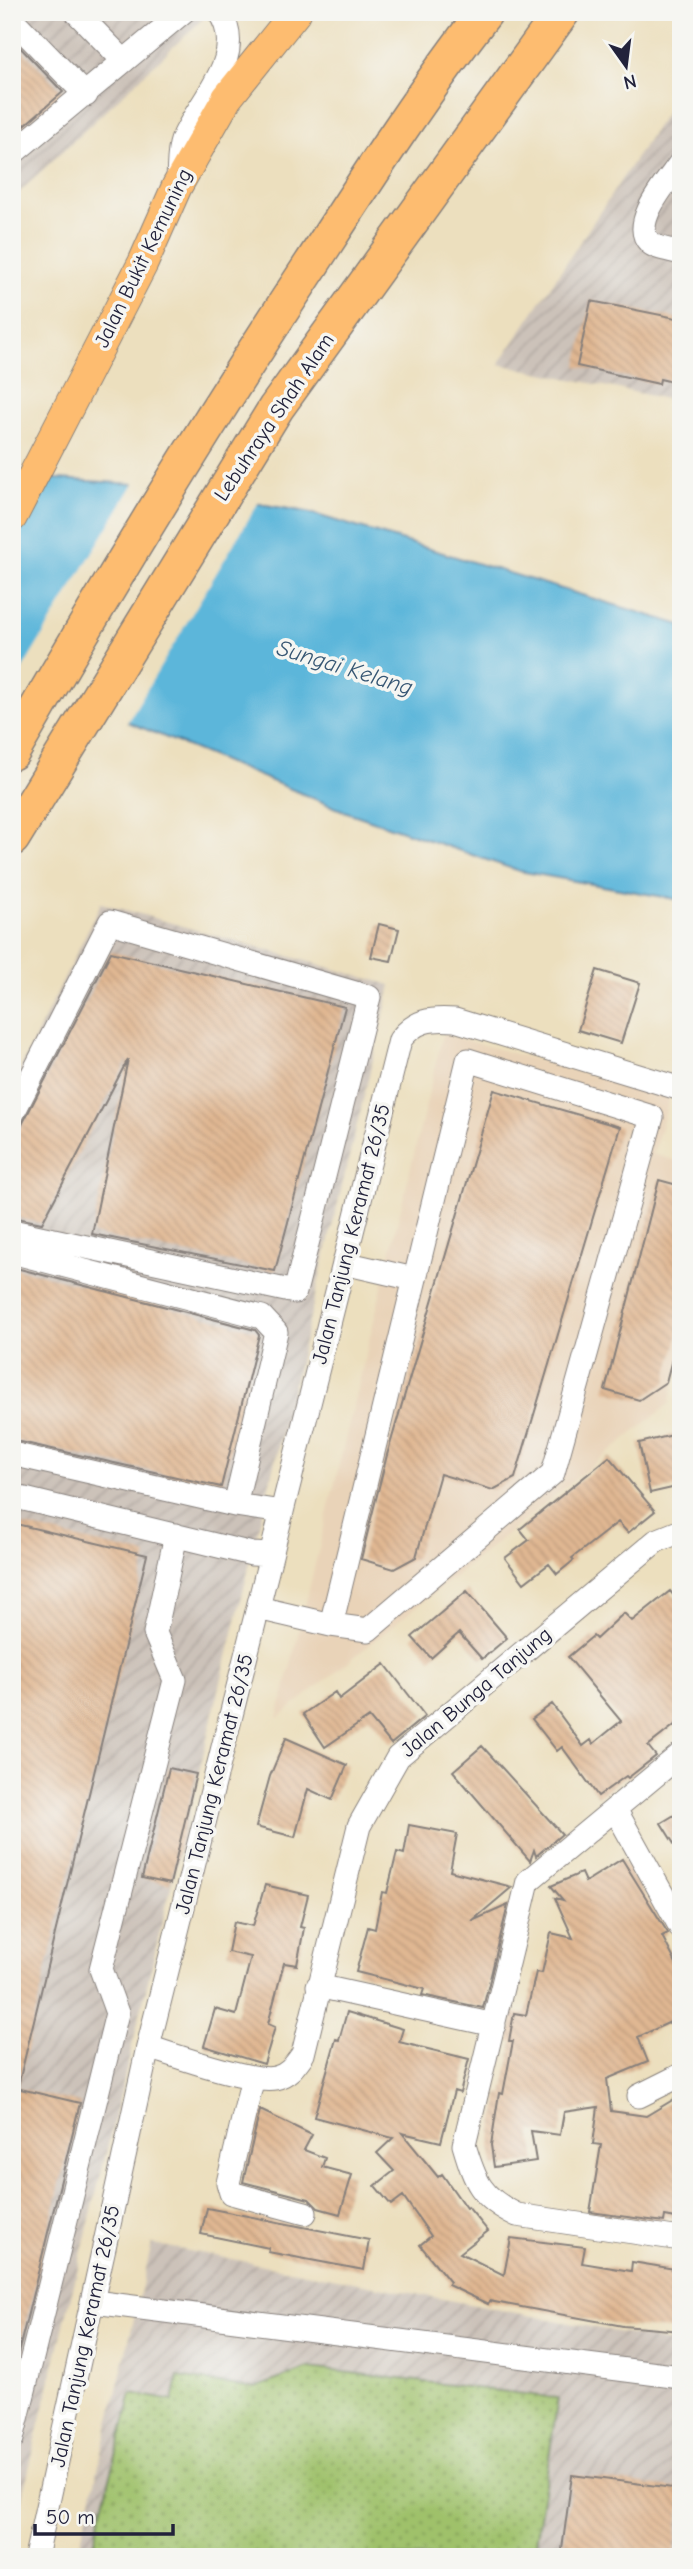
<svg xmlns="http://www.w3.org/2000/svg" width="693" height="2569" viewBox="0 0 693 2569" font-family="'Comic Neue',sans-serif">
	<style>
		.built { fill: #e9d3b8 }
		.industrial { fill: url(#industrial-furrows) }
		.grass { fill: url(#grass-dots); stroke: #607252; stroke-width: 2 }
		.water { fill: #5cb6da; stroke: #3f6c8a; stroke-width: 2 }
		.pier { fill: #ecdfbe }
		.building { fill: url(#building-back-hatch) }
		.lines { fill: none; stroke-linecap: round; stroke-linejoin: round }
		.minor-casing { stroke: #87807c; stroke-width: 25 }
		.major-casing { stroke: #87807c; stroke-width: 32 }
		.highway-casing { stroke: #87807c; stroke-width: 38 }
		.minor { stroke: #fff; stroke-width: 23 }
		.major { stroke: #fdbc6f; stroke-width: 30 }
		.highway { stroke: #fdbc6f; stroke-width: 35 }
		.labels { text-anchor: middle; stroke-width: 7; stroke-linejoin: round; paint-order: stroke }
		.street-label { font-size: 21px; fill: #22223b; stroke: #f6f6f2 }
		.water-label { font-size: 23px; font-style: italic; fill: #365673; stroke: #f6f6f2 }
	</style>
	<defs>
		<pattern id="industrial-furrows" width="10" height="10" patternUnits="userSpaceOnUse" patternTransform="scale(1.75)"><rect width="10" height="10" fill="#ccc2b9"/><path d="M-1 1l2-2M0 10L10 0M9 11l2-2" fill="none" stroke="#afa6a0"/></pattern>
		<pattern id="grass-dots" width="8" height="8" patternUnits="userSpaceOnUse" patternTransform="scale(1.75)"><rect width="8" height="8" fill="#9fc16a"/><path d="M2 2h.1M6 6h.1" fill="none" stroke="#819c58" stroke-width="1.8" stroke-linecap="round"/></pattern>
		<pattern id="building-back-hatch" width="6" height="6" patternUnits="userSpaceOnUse" patternTransform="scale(1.75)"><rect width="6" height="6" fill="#e0b792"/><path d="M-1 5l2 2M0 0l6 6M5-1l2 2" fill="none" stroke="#c09d7f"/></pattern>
	</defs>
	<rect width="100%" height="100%" fill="#f6f6f2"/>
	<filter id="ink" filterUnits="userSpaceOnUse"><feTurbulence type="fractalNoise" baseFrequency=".0143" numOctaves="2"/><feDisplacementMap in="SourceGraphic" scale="14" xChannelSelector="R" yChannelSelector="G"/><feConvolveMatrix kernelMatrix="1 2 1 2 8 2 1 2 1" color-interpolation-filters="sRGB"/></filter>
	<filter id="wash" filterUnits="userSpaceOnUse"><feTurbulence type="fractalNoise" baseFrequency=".00686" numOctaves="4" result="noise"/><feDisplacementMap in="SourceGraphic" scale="28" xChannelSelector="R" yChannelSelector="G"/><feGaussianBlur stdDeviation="1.57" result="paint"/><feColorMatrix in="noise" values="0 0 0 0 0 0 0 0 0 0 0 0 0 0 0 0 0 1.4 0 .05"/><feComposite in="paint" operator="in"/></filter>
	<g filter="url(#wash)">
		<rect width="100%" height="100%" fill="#ecdfbe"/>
		<path class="built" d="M443,1034L670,1097L653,1154L681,1162V1358L669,1404L278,1718Z"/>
		<path class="industrial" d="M12,12H210L12,199Z
			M681,90V402L499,364Z
			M101,903L391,985L12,2538V1086Z
			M152,2244L681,2344V2557H77Z"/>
		<path class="grass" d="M309,2368L558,2398L534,2557H90L132,2393L173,2401L178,2377L255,2388Z"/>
		<path class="water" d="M12,476L149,485L307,512L681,625V900L519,871L344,811L12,674Z"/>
		<path class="pier" d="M136,480L260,500L125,726L16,680Z"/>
		<g id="blocks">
			<path class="building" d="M12,39L63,92L12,136Z
				M591,301L681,319V384L660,379L659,384L577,366Z
				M379,924L399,929L391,961L371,957Z
				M111,952L345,1007L275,1271L92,1234L128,1059L42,1223L12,1217V1144Z
				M597,970L640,983L621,1043L578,1030Z
				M494,1090L620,1127L515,1478L493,1490L440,1474L416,1557L394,1569L361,1559L387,1455Z
				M659,1180L681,1186V1325L666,1382L639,1400L605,1390Z
				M12,1267L255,1330L259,1335L221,1487L12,1440Z
				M681,1433V1486L650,1493L639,1443Z
				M609,1457L655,1511L628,1533L618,1522L572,1558L574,1560L557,1574L549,1564L524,1583L505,1558L529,1540L520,1529Z
				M12,1523L147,1555L18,2086L12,2085Z
				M467,1591L507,1638L482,1659L459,1633L431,1658L412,1637Z
				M670,1591L681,1604V1720L648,1746L656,1756L628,1778L626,1776L598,1796L562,1747L557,1751L532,1719L552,1704L583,1746L591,1740L593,1744L621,1721L568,1657L593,1636L596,1639L624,1613L632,1621Z
				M385,1664L425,1716L391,1744L369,1717L325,1747L303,1714L335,1692L339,1699Z
				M286,1738L347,1765L332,1800L308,1789L295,1837L256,1827L270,1776Z
				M482,1746L562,1834L536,1856L534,1850L530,1861L453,1771Z
				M169,1768L196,1774L170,1884L142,1878Z
				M681,1811V1855L661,1823Z
				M409,1825L457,1834L450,1871L512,1887L472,1921L508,1905L483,2008L422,1995L424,1989L356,1972L368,1927L375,1929L382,1892L387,1893L397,1852L404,1854Z
				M622,1859L668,1933L662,1936L681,1973V2017L638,2037L648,2062L607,2079L611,2111L646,2116L681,2095V2219L665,2216L664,2222L590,2212L601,2145L593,2144L598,2107L564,2112L560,2135L531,2131L536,2161L494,2167L491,2145L499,2093L503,2094L513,2041H509L514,2013L526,2015L536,1972L542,1973L551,1933L573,1938L555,1898L563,1900L551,1886L581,1873L585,1882Z
				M265,1885L308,1895L300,1927L304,1928L297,1965L284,1963L268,2024L275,2027L264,2064L204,2046L215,2009L236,2015L251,1957L228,1952L234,1922L253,1926Z
				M347,2012L403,2029L399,2042L469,2059L460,2093L454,2091L441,2142L402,2133L438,2177L442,2174L466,2208L468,2207L488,2231L460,2253L504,2275L511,2238L585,2247L582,2263L631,2271L632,2262L681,2270V2331L623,2326L489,2301L488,2304L448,2285L450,2282L420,2245L431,2236L403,2196L391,2205L375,2186L394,2171L377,2153L393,2138L314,2117L336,2039L339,2040Z
				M12,2087L80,2103L13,2374H12Z
				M260,2110L312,2135L304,2150L325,2158L322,2167L352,2175L340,2214L318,2208L309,2199L243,2182Z
				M207,2208L369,2240L364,2270L268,2252L269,2248L201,2234Z
				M572,2475L681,2489L674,2557H561Z"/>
		</g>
	</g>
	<g filter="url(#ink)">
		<use href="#blocks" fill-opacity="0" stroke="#87807c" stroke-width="2"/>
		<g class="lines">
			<defs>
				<path id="minor" d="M76,12L124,61
					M12,19L86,95
					M12,154L183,12
					M681,162C669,180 629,223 650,243C657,249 672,250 681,253
					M178,179C179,167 178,152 182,141C197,102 250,56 219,12
					M468,1060L652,1117L553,1473L368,1630L331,1625Z
					M12,1115L110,922L369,997L295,1292L12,1231
					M12,1252L262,1317L276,1332L235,1505L12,1454
					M344,1263L414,1279
					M12,1496L252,1554L271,1555
					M235,1505L282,1512
					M258,1608L331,1625
					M681,1754L528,1881L464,2145C475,2182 481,2198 517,2215L681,2239
					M615,1809L681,1928
					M318,1986L494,2025
					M148,2047C174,2055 251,2083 275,2078C289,2075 295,2065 303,2054L359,1826L398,1757L656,1541L681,1531
					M253,2077L228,2183L231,2193L305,2213
					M639,2096L681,2075
					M94,2302L681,2377
					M12,2439L117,2013L101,1969L175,1680L155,1633L176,1535
					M36,2557L148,2047L400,1040C415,1020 431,1018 455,1020L681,1089"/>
				<path id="major" d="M12,517L143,263L177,186L227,98L296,12"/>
				<path id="highway" d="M12,752C107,587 206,424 311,265C367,179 422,93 485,12
					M12,838L276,408L562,12"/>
			</defs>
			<use href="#minor" class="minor-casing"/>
			<use href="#major" class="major-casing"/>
			<use href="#highway" class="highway-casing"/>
			<use href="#minor" class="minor"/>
			<use href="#major" class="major"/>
			<use href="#highway" class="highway"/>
		</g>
	</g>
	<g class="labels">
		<g class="street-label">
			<text transform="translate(143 258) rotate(-64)" y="7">Jalan Bukit Kemuning</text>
			<text transform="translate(274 417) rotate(-56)" y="7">Lebuhraya Shah Alam</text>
			<text transform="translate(351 1234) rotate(-76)" y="7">Jalan Tanjung Keramat 26/35</text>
			<text transform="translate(476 1692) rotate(-40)" y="7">Jalan Bunga Tanjung</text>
			<text transform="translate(214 1784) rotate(-76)" y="7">Jalan Tanjung Keramat 26/35</text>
			<text transform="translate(85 2336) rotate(-78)" y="7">Jalan Tanjung Keramat 26/35</text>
		</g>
		<g class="water-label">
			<text transform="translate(345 667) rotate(17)" y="8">Sungai Kelang</text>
		</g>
	</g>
	<rect width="693" height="2569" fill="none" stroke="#f6f6f2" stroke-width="42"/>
	<g transform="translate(626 66) rotate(166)" stroke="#f6f6f2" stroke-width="5" paint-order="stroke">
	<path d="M0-5L12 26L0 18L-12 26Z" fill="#22223b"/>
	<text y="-10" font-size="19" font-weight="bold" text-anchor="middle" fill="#22223b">N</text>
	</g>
	<path d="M35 2524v10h138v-10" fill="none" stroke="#22223b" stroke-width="3.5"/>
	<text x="46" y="2524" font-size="21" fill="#22223b" stroke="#f6f6f2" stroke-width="5" paint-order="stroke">50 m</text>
</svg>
